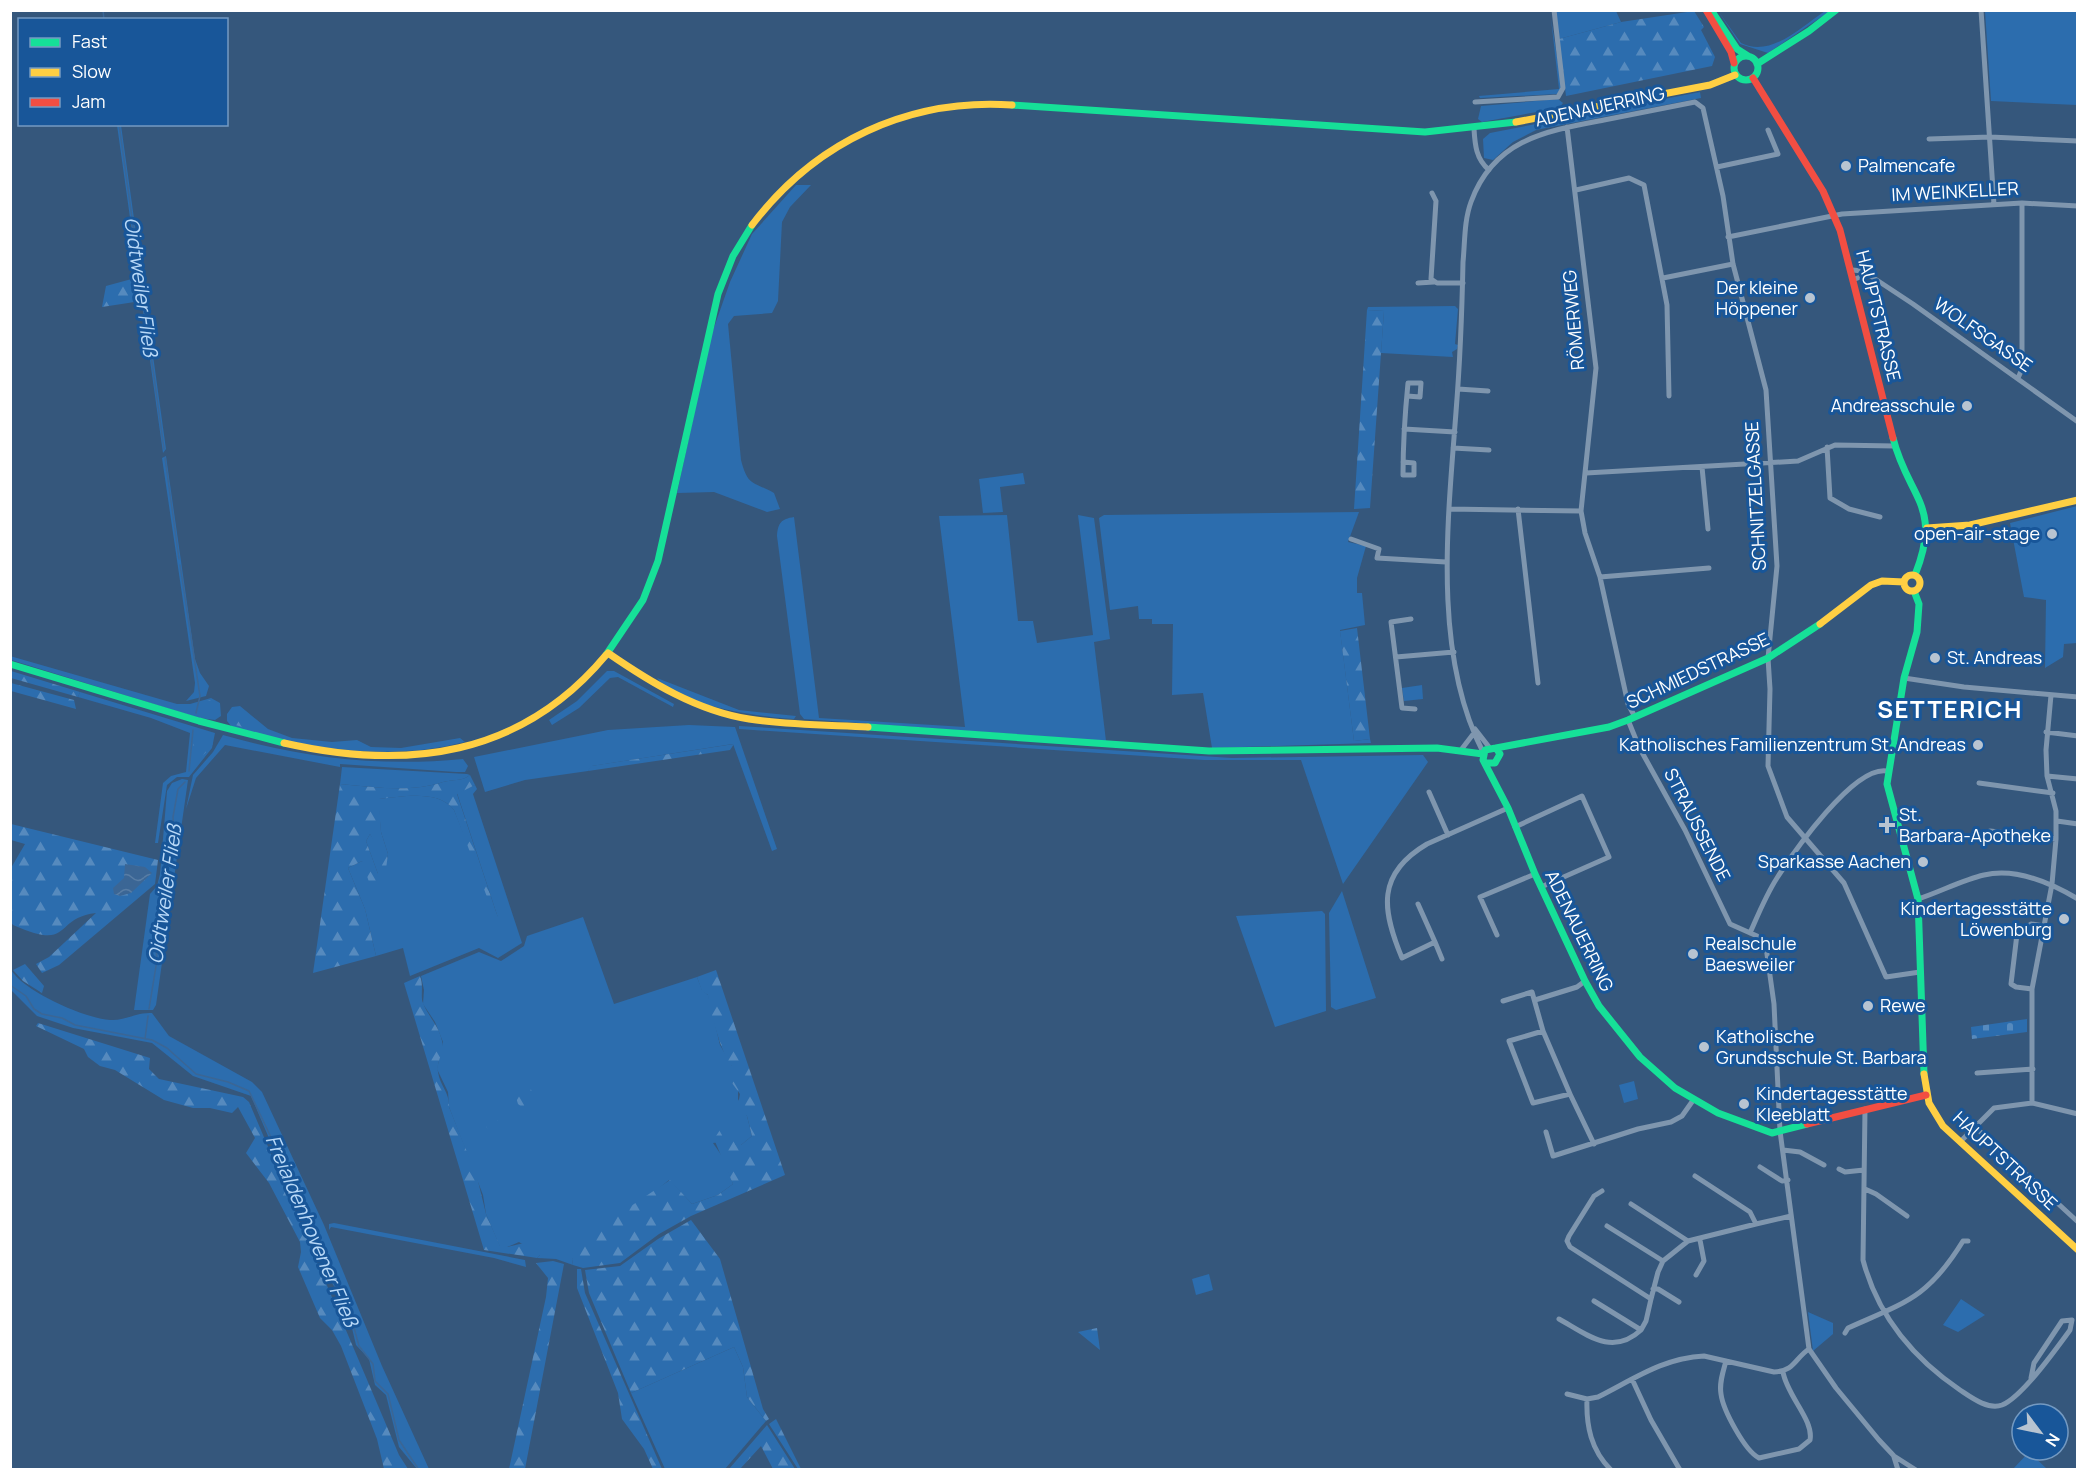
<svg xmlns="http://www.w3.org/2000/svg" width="2088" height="1480" viewBox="0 0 2088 1480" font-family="Manrope,sans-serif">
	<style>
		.green { fill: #2c6dae }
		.forest { fill: url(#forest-firs) }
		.cemetery { fill: url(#cemetery-stones) }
		.water { fill: url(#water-waves) }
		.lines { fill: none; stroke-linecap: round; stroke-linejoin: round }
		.stream { stroke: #3b6695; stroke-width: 1.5 }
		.street { stroke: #7f96ae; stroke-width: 5 }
		.fast { stroke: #16e098; stroke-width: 7 }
		.slow { stroke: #ffcf43; stroke-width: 7 }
		.jam { stroke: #f24e42; stroke-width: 7 }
		.poi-dot { fill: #b8c4d1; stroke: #185699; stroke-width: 2 }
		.labels { text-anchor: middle; stroke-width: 6; stroke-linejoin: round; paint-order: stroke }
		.street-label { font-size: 18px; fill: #fff; stroke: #185699 }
		.poi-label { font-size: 18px; fill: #fff; stroke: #185699; text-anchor: start }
		.water-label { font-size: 20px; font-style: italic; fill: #b9d9f8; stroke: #185699 }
		.district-label { font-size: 24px; font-weight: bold; letter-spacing: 1.5px; fill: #fff; stroke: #185699 }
	</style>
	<defs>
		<pattern id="forest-firs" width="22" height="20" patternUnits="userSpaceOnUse" patternTransform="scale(1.5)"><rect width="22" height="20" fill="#2c6dae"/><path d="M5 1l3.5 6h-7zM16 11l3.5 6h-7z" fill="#568abe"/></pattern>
		<pattern id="cemetery-stones" width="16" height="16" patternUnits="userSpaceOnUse" patternTransform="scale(1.5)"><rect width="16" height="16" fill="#2c6dae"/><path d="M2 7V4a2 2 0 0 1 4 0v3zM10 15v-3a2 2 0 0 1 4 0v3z" fill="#568abe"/></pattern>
		<pattern id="water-waves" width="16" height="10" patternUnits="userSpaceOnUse" patternTransform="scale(1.5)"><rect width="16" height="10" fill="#3b6695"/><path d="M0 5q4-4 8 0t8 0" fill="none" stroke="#587da5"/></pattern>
	</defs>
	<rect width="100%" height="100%" fill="#35577c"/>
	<path class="green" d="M1555,11H1616L1621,22L1559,39Z
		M1718,11L1741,43C1771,58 1801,27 1825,11H1830L1768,53L1740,44Z
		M1985,11H2077V105L1991,101Z
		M1551,19L1562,87L1557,94L1480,98L1479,96L1559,89Z
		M1700,92L1701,98L1536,130L1513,142L1493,160L1484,158L1483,139L1490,133Z
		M1558,99L1563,103L1559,108L1482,122L1478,119L1481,106Z
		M117,125H121L166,449L163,453Z
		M796,185H811L790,207L782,222L778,301L772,313L734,316L728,324L741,460C748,487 753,481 774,493L780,509L767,512L714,492L677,493L711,336L730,282L752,234Z
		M1455,306L1458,309L1455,344L1458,345L1457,349L1452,352L1453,357L1381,353L1384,311L1367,310L1368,307Z
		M166,456L195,659L200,673L209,686L206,696L186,701L194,692L195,683L162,458Z
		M1023,473L1025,484L1000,487L1003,512L983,513L979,479Z
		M2077,506V643L2064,644L2063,657L2045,668L2046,600L2024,597L2010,523Z
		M1359,512L1348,542L1366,546L1357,578V593H1362L1365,625L1340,630L1354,741L1370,739L1371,743L1212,748L1203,693L1172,695L1173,624H1152V619H1139L1138,606L1110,610L1099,518L1104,515Z
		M1007,515L1018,621H1033L1037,643L1093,635L1078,515L1094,518L1110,639L1094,642L1106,741L804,719L800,714L777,536C778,523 781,519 794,517L819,718L965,727L939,516Z
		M10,656L177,704H190L211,698L220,703L221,716L215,720L199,718L11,660Z
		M607,671H614L674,704L673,707L618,677L610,678L579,708L552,725L549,720L577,701Z
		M657,678L739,710L796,716L794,719C760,717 678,706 657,678Z
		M1422,685L1423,699L1404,701L1402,688Z
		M80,692L215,733L212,748L189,777H177L167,785L158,843H155L163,783L171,776L186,772L190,733L151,718L78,697Z
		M240,706L268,729L292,738L332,742L357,740L371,747L401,748L460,738L465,742C388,762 307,748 232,727L227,721V714L232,707Z
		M689,725L735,727L777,849L772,851L733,744L592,766L588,771L525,780L485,792L474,757L608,730Z
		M739,726L1232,758L1423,755L1428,762L1343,884L1301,760H1204L739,729Z
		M223,735C303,758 380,767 463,759L468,766L465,772H456L340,764V767L225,745L196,778L186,809L193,775L213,752Z
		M342,767L467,774L470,775C461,782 453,779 443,782C410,793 375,787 340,784Z
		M182,779L188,780L156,1005L153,1010H134L150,894L157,886L160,874L167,791L172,783Z
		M475,785L477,789L473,794L522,943L498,958L479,948L410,976L403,948L376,956L365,909L348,868L362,861L378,874L366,841L370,834L387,860L388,854L381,832L378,799C402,797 438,789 454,810L498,918L457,793Z
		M1342,891L1376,998L1336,1010L1331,1007L1329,913Z
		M1322,911L1325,914L1326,1011L1275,1027L1236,916Z
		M583,917L614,1004L697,977L702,990L708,995L720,1045L732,1066V1083L738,1088V1099L747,1116L752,1136L741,1145H736L732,1141L713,1143L724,1159L733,1184L718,1195L692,1204L669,1180L572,1259L573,1265L556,1259L537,1258L540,1255L519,1242L505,1248L500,1247L486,1214L483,1195L449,1107L448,1092L437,1069L443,1042L435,1022L423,1004L424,990L421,976L479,952L501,961L524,946L527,936Z
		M11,970C25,992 84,1018 110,1020C125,1021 136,1012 152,1013L169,1036L252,1082L262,1092L324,1225L382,1366L429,1469H417L399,1447L386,1395L375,1385L369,1359L356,1345L346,1303L329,1279L251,1096L193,1076L152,1043L73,1028L37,1016L11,990Z
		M1634,1081L1638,1099L1624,1103L1619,1085Z
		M334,1223L525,1260L526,1267L494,1258L331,1227L329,1230V1224Z
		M1209,1274L1213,1290L1196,1295L1192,1279Z
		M1961,1299L1985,1315L1958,1332L1943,1325Z
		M1808,1312L1833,1323V1334L1813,1351Z
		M734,1347L743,1367L747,1397L766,1421L725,1469H665L631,1393Z
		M2029,1452L2047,1469H2013Z"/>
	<path class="forest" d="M1694,11L1704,27L1701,30L1715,57L1712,66L1566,96L1559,39L1621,22Z
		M139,277L141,301L102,307L106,286Z
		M1367,310L1384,311L1370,508L1354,509Z
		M1357,628L1370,739L1354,741L1340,631Z
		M11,671L80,692L78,697L11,678Z
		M11,683L74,700L76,709L11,691Z
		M210,700L218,707L215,715L192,707Z
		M234,710L247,714L261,730L259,732L232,724L229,716Z
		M197,735H207L213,744L191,769L194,739Z
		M734,744L730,750L588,771L591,766Z
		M470,775L475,785L457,794L498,918H495L454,810C438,789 402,797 379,799L381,832L388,854L386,869L381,865L378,849L370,834L366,841L378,874V880L370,885L362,861L348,868L365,909L376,956L313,973L340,784C375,787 410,793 443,782C453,779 461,782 470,775Z
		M11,824L158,860L155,884L59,965L42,973L36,964L49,957L96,913C52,918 74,952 13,925L11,922V868L25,844L11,840Z
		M25,964L44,986L42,993L23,981L13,970Z
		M716,970L785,1175L691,1216L659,1234L620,1263L583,1268L573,1265L572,1259L586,1236L670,1180L692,1204L718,1195L733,1184L714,1139L720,1130L731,1134L736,1145H741L752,1136L747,1116L738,1105L740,1094L732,1083V1066C724,1062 708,1006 708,995L702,991L697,977Z
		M420,976C424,986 420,997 423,1003C428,1016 439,1026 442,1041C445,1052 436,1061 438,1072C440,1086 450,1093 449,1107L477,1177L486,1214L500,1246C516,1250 522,1236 540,1249V1255L537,1258L484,1250L404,983Z
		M38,1023L150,1058L149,1069L159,1079L243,1097L249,1102L399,1455L408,1469H384L377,1439L341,1346L332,1330L320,1318L298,1267L301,1252L300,1242L269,1183L246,1153L255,1138L238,1107L232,1113L210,1108H193L164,1100L115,1070L100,1066L88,1057L84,1049L36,1026Z
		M529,1086L539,1104L528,1112L518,1104L515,1094L519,1089Z
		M486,1109C494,1112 496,1116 499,1125L496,1131L491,1132L480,1120L482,1111Z
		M691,1220L720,1259L763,1409L769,1419L766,1421L747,1397L743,1367L734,1347L631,1393L589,1293L585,1270L620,1266L658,1239Z
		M553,1261L564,1264L525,1469H509L546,1297L548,1278L536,1263Z
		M577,1269H581L585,1293L662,1469H653L644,1449L622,1419L618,1393L577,1288Z
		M1097,1328L1100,1350L1078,1332Z
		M776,1419L801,1469H798L769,1424Z
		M767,1425L795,1469H773L761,1446L740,1469H729Z"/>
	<path class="cemetery" d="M2027,1019V1032L1972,1039L1971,1027Z"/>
	<path class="water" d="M125,864L145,867L152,873L131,893L120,896L114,894L113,888L124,878Z"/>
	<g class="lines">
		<path class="stream" d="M103,10L104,20
			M119,124L164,449
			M165,458L179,559
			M180,565L200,696L196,713
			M189,771L193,730
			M10,985L26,996L34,1009L42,1014L62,1018L75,1025L152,1040L167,1048L196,1074L228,1082L249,1091L320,1241L331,1279L347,1302L359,1346L373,1364L375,1381L388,1394L399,1440L419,1470
			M149,1009L157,960L156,948L161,936L160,921L164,910L163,895L168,882L167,850L174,831L173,817L178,789L185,782
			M145,1039L148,1016"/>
		<path class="street" d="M1981,10L1994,205
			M1475,102L1558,97L1563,88L1554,10
			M1567,127L1596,368L1581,511L1585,533L1600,577L1628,704L1635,717
			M1474,129C1475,145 1476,159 1489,170
			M1929,139L1990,137L2078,141
			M1717,167L1778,154L1768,130
			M1576,190L1629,178L1644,185L1667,305L1669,396
			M1432,193L1436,201L1431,279L1437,283H1463
			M1728,237L1842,214L2022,203L2078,206
			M1852,270L1863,271L1913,304L2078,422
			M1663,278L1733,264
			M1855,279L1868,274
			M1418,283L1434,282
			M2018,378L2022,369V203
			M1458,389L1488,391
			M1404,429L1455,432
			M1827,447L1830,498L1849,509L1880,517
			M1453,448L1489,450
			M1403,462L1414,463V475H1403C1403,444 1405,413 1408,383H1421L1420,397L1407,396
			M1702,467L1708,529
			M1586,473L1798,461L1835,445L1895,446
			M1449,509L1581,511
			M1518,509L1538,683
			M1351,539L1379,549L1377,558L1446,562
			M1600,577L1709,568
			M1411,619L1391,622L1402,708L1415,709
			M1396,657L1454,652
			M1904,678L1964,687L2078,697
			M1628,720L1639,747L1685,830L1730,924L1757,936L1766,947L1774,1004L1780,1131L1809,1349L1836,1388L1879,1440L1894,1456L1916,1470
			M1475,729L1489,747
			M2046,732L2078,736
			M1461,750L1474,733
			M1483,752C1432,653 1448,519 1456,412C1460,362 1462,312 1463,262C1465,242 1464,221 1471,202C1494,139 1546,131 1604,120C1634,114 1665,108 1695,102L1703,108L1723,196L1733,264L1766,390L1777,566L1768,658L1770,689L1768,766L1787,817L1844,883L1886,977L1920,972
			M2047,776L2078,779
			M1979,783L2053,793
			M1429,792L1448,835
			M2057,821L2078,824
			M1515,827L1582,796L1609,857L1541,887
			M1990,831L2056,839
			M1918,899C1940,892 1962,880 1984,875C2016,867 2051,883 2078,899
			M1418,904L1435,942L1402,958C1382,910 1376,874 1427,844L1508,808
			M1750,933C1758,915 1766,895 1777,878C1793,853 1854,765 1887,771
			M1497,935L1480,897L1535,874
			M1435,942L1442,959
			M2032,989L2016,987L2011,984L2017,934L2031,924L2044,926
			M1535,1000L1577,987L1585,981
			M1503,1001L1532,992L1543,1031L1570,1094
			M1543,1031L1509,1041L1533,1103L1570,1094L1594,1144
			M1977,1073L2033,1069
			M2032,1103V989L2052,884L2056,839V811L2047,776L2046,750L2051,695
			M1865,1109L1863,1260C1878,1317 1913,1358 1960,1390C1972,1398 1988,1410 2002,1405C2022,1397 2056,1349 2070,1330L2072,1320L2062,1321L2034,1363L2031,1378
			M1974,1126L2078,1222
			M1546,1132L1553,1156L1638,1129L1671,1122L1682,1116L1694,1099
			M1960,1142L1994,1108L2032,1103L2078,1114
			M1783,1150L1800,1152L1824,1165
			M1760,1167L1782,1181L1788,1180
			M1839,1169L1845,1172L1864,1170
			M1695,1176L1750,1212L1756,1224L1791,1216
			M1865,1189L1876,1194L1907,1216
			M1602,1191L1594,1196L1569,1236L1567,1241L1570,1247L1651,1299L1658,1272L1663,1261
			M1631,1204L1688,1241L1756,1224
			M1607,1226L1663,1261L1688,1241
			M1696,1275L1704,1261L1700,1240
			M1653,1289H1658L1679,1302
			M1594,1301L1641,1330L1646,1321L1651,1299
			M1559,1319C1586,1334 1612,1357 1641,1330
			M1845,1333L1848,1328C1906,1302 1928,1298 1963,1241H1968
			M1726,1361C1723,1372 1719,1383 1721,1394C1723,1410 1745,1451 1759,1458L1799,1449L1810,1440C1814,1420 1787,1396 1783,1372
			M1632,1379L1651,1420L1680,1470
			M1567,1394L1587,1399L1598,1397C1634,1379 1663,1358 1704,1356L1774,1372C1795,1371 1795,1358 1809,1349
			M1587,1399C1586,1426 1591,1450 1611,1470
			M1894,1457L1898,1470"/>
		<path class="fast" d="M1711,10L1737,49L1748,56
			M1734 68a12 12 0 1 1 24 0a12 12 0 1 1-24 0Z
			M1757,64L1809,31L1836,10
			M1012,105L1425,132L1516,122
			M1893,438C1908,498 1943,505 1915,575
			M1914,591L1919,604L1917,632L1904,678L1887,784L1918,899L1924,1074
			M606,655L643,600L658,561L718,294L733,256L752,225
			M10,664L199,721L284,743
			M868,727L1209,751L1437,748L1483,754
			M1496,748L1609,727L1628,720L1768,658L1820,624
			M1487,763H1495L1500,754L1496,748L1485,750L1483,760L1508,808L1535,874L1585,981L1599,1006L1640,1057L1675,1088L1718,1113L1772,1133L1807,1124"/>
		<path class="slow" d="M1516,122L1710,85L1735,75
			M752,225C815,142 908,98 1012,105
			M1927,528L1970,525L2078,500
			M1904 583a8 8 0 1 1 16 0a8 8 0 1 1-16 0Z
			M1820,624L1871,585L1882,581L1904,582
			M608,653C650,682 697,711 749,719C787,725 829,725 868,727
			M284,743C407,771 521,757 606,655
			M1924,1074L1929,1103L1943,1126L2078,1250"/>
		<path class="jam" d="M1706,10L1731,52L1734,63
			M1753,78L1823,191L1840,230L1893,438
			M1807,1124L1926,1095"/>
	</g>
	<g class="poi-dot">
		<circle cx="1846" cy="166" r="6"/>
		<circle cx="1810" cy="298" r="6"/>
		<circle cx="1967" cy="406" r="6"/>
		<circle cx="2052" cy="534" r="6"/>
		<circle cx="1935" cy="658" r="6"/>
		<circle cx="1978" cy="745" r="6"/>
		<path d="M1884 816h6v6h6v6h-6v6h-6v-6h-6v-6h6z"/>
		<circle cx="1923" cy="862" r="6"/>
		<circle cx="2064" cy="919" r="6"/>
		<circle cx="1693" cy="954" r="6"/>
		<circle cx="1868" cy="1006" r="6"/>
		<circle cx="1704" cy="1047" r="6"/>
		<circle cx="1744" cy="1104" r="6"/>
	</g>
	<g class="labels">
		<g class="street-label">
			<text transform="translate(1600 107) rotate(-12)" y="6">ADENAUERRING</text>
			<text transform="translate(1955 192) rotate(-3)" y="6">IM WEINKELLER</text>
			<text transform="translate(1878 316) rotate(76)" y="6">HAUPTSTRASSE</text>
			<text transform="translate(1574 320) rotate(-95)" y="6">RÖMERWEG</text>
			<text transform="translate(1983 335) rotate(35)" y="6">WOLFSGASSE</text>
			<text transform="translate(1756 496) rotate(-93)" y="6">SCHNITZELGASSE</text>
			<text transform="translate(1698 671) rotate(-25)" y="6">SCHMIEDSTRASSE</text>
			<text transform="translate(1697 825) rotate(63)" y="6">STRAUSSENDE</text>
			<text transform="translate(1579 931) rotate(64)" y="6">ADENAUERRING</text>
			<text transform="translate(2005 1161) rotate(43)" y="6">HAUPTSTRASSE</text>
		</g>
		<g class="poi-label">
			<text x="1858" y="172">Palmencafe</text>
			<text x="1798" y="294" text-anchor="end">Der kleine<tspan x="1798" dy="21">Höppener</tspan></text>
			<text x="1955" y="412" text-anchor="end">Andreasschule</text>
			<text x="2040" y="540" text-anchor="end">open-air-stage</text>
			<text x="1947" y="664">St. Andreas</text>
			<text x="1966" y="751" text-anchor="end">Katholisches Familienzentrum St. Andreas</text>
			<text x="1899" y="821">St.<tspan x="1899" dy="21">Barbara-Apotheke</tspan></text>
			<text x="1911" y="868" text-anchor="end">Sparkasse Aachen</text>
			<text x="2052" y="915" text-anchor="end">Kindertagesstätte<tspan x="2052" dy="21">Löwenburg</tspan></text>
			<text x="1705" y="950">Realschule<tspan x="1705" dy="21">Baesweiler</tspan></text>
			<text x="1880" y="1012">Rewe</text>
			<text x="1716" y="1043">Katholische<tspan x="1716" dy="21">Grundsschule St. Barbara</tspan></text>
			<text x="1756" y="1100">Kindertagesstätte<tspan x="1756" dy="21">Kleeblatt</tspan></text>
		</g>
		<g class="water-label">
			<text transform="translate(141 287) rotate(82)" y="7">Oidtweiler Fließ</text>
			<text transform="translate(165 894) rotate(-82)" y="7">Oidtweiler Fließ</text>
			<text transform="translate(312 1231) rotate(67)" y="7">Freialdenhovener Fließ</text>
		</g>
		<g class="district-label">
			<text x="1950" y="718">SETTERICH</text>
		</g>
	</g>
	<rect width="2088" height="1480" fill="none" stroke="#ffffff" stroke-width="24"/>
	<rect x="18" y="18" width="210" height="108" fill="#185699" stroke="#749ac2" stroke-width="1.5"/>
	<rect x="30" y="38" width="30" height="9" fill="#16e098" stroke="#749ac2" stroke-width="1.5"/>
	<text x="72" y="48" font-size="18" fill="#ffffff">Fast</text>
	<rect x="30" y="68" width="30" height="9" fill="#ffcf43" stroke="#749ac2" stroke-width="1.5"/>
	<text x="72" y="78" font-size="18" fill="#ffffff">Slow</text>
	<rect x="30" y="98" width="30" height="9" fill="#f24e42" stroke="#749ac2" stroke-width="1.5"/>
	<text x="72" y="108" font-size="18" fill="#ffffff">Jam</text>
	<g transform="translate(2040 1432) rotate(122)"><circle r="28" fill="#185699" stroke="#749ac2" stroke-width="1.5"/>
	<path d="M0-4.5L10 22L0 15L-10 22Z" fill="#b8c4d1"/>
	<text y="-9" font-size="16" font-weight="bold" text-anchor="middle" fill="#ffffff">N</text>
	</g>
</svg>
